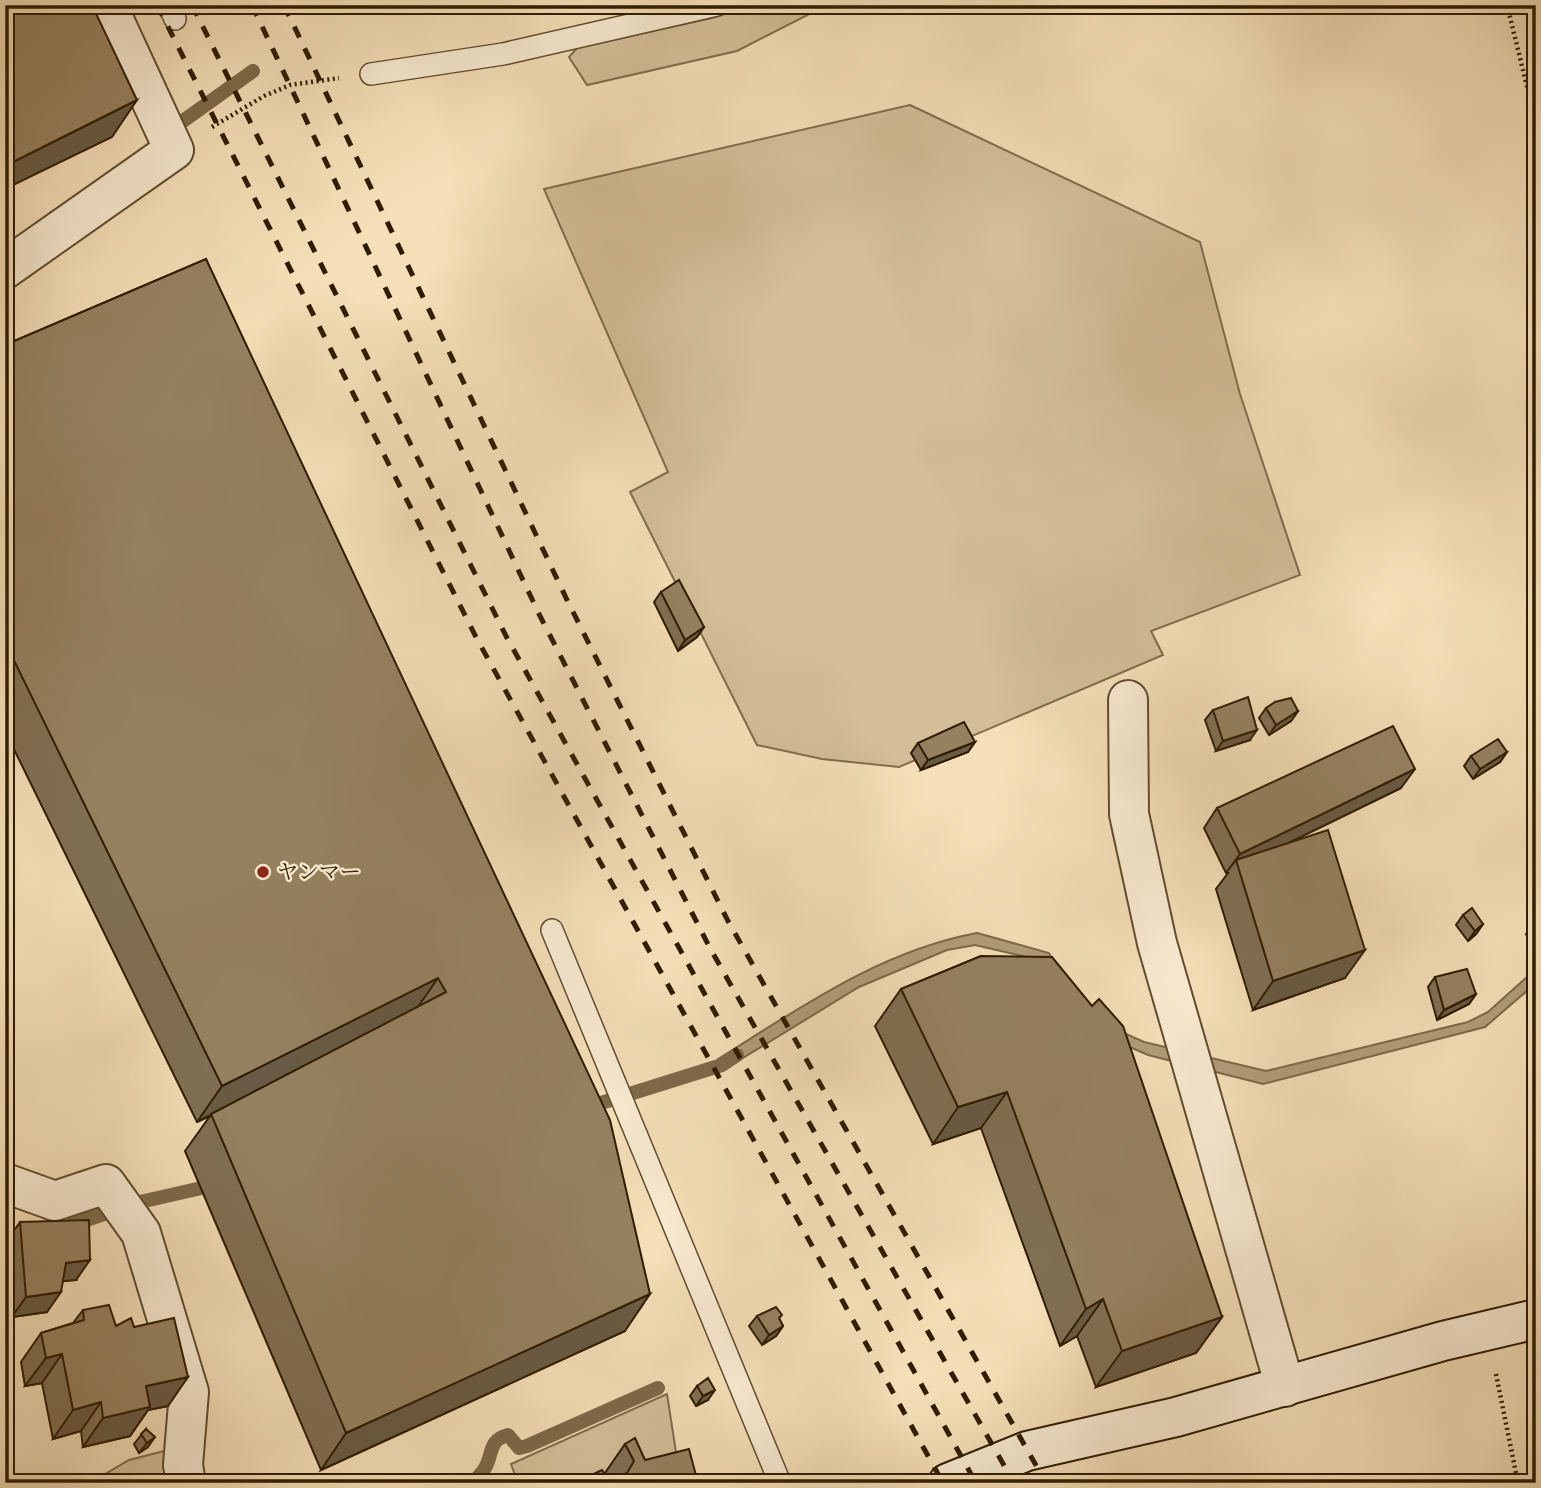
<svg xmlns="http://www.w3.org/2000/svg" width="1541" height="1488" viewBox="0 0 1541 1488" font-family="'IM FELL Double Pica','Noto Serif JP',serif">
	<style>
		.green { fill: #d3be99; stroke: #816d4c; stroke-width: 2 }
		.water { fill: #b19d79; stroke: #7d6949; stroke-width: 2 }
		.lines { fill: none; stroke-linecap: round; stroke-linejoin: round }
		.stream { stroke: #7d6949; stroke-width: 14 }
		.lane-casing { stroke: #604d2e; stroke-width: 24 }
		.street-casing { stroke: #604d2e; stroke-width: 42 }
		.secondary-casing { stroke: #2f1c00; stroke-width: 42 }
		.path { stroke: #2f1c00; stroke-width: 4.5; stroke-dasharray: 2 3.5; stroke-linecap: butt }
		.lane { stroke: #f8ead1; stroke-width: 21 }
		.street { stroke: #f8ead1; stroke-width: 38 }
		.secondary { stroke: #f8ead1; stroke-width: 38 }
		.rail { stroke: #2f1c00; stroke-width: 5; stroke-dasharray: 12 12; stroke-linecap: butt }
		.wall { fill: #806f53; stroke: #2f1c00; stroke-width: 2 }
		.shaded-wall { fill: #685a43; stroke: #2f1c00; stroke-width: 2 }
		.building { fill: #958160; stroke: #2f1c00; stroke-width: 2 }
		.poi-dot { fill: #8f2418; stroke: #f8ead1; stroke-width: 2.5 }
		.labels { text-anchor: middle; stroke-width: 5; stroke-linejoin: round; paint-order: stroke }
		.poi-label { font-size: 21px; fill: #2f1c00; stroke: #f8ead1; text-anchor: start }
	</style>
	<rect width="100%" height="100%" fill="#f4dfb8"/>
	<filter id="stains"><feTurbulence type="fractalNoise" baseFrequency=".00286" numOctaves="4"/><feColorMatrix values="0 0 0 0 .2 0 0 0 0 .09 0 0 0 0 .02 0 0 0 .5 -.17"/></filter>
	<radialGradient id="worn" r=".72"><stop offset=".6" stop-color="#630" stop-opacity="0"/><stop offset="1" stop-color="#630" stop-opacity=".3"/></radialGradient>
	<path class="green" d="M738,5H827L737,51L587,85L569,57L577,48L716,17Z
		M910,105L1200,242L1240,394L1300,575L1151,631L1163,655L899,767L822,759L757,745L630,492L668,472L544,189Z
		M667,1394L676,1452L598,1483H518L511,1464Z
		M168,1450L172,1483H90L129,1460Z"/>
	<path class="water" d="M977,933L1049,953L1088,1017L1144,1042L1266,1071L1468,1022L1488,1012L1536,969V983L1485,1027L1263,1084L1148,1055L1082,1026L1040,960L975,945L947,950L859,987L725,1069L718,1059C800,1008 880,951 977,933Z"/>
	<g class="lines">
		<path class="stream" d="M169,131L253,71
			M585,1108L722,1065L737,1055
			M71,1225L140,1202L219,1184
			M473,1483C477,1478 482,1473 485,1468C493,1455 488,1440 508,1435L519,1448L527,1446L658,1388"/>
		<defs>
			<path id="lane" d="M169,5L175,19
				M371,74L503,54L717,5
				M552,930L780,1483"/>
			<path id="street" d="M5,269L174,150L107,5
				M1128,700L1129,814L1157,943L1285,1387
				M5,1183L55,1201L106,1184L141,1233L189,1392L183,1465L186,1483"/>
			<path id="secondary" d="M948,1483L1027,1451L1176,1417L1443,1341L1536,1319"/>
		</defs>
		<use href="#lane" class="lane-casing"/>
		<use href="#street" class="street-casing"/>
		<use href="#secondary" class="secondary-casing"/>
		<path class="path" d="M1507,5L1536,123
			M212,127L264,96L290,85L339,78
			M1496,1374L1518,1483"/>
		<use href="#lane" class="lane"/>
		<use href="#street" class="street"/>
		<use href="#secondary" class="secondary"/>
		<path class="rail" d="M157,5L477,639L943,1483
			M192,5L506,636L976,1483
			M252,5L539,614L711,950L1014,1483
			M284,5L568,602L728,921L1046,1483"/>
	</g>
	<path class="wall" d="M206,259L625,1331L321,1470L185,1151L210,1116L197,1122L5,731V345Z
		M661,592L704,627L697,637L678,651L654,602Z
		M1266,708L1298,711L1291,721L1269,735L1259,718Z
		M1213,710L1250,740L1216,751L1205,720Z
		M975,742L968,752L921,770L911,753L918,743Z
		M1507,752L1500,762L1473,779L1464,766L1471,756Z
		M1401,788L1288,843L1345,978L1253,1010L1216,889L1228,873H1226L1204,828L1217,808Z
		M1463,915L1483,924L1476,934L1468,941L1456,925Z
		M1536,923V948L1535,949L1526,934Z
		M981,956L1222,1317L1196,1353L1096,1387L1077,1336L1060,1346L981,1128L933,1144L875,1026L901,989Z
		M1435,977L1476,994L1469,1004L1437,1020L1428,987Z
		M20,1222L76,1280L63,1281L47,1312L12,1317L6,1242Z
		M83,1310L116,1326L134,1327L168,1406L148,1410L130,1436L83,1447L81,1431L53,1439L42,1383L25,1386L21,1362L41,1333L73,1323Z
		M757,1316L779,1319L783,1326L776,1336L762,1345L749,1326Z
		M697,1386L708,1400L696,1406L690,1396Z
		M146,1429L148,1447L139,1453L134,1444Z
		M625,1444L645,1460L698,1483H574L605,1473Z"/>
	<path class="shaded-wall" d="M137,100L112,137L5,189V166Z
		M704,627L697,637L678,651L685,640Z
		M1298,711L1291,721L1269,735L1276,725Z
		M1257,730L1250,740L1216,751L1223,741Z
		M975,742L968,752L921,770L928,760Z
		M1507,752L1500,762L1473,779L1480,769Z
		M1415,769L1401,788L1239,867L1236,860L1226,873L1240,854Z
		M1483,924L1476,934L1468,941L1475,931Z
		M1365,950L1345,978L1253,1010L1273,981Z
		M438,978L413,1014L197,1122L222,1086Z
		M1476,994L1469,1004L1437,1020L1444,1010Z
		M1007,1092L981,1128L933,1144L958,1107Z
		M90,1260L76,1280L52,1282L66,1263Z
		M61,1292L47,1312L12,1317L26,1297Z
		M650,1294L625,1331L321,1470L346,1433Z
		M1103,1299L1077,1336L1060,1346L1086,1309Z
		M1222,1317L1196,1353L1096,1387L1122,1351Z
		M783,1326L776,1336L762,1345L769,1335Z
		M62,1354L42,1383L25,1386L46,1358Z
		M188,1377L168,1406L148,1410L130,1436L83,1447L103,1418L146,1386Z
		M715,1390L708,1400L696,1406L703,1396Z
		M101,1402L81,1431L53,1439L73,1410Z
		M155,1437L148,1447L139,1453L147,1443Z"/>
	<path class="building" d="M5,5H92L137,100L5,166Z
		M206,259L610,1120L650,1294L346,1433L211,1114L446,992L438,978L222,1086L5,642V345Z
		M679,580L704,627L685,640L661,592Z
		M1248,697L1257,730L1223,741L1213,710Z
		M1291,698L1298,711L1276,725L1266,708L1275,702Z
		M964,722L975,742L928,760L918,743Z
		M1393,726L1415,769L1240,854L1217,808Z
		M1498,739L1507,752L1480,769L1471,756Z
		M1328,830L1365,950L1273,981L1236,860Z
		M1472,908L1483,924L1475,931L1463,915Z
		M981,956L1052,957L1092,1006L1099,999L1123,1026L1222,1317L1122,1351L1103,1299L1086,1309L1007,1092L958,1107L901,989Z
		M1467,969L1476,994L1444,1010L1435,977Z
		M89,1220L90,1260L66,1263L61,1292L26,1297L20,1222Z
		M109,1305L116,1326L131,1318L134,1327L174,1318L188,1377L146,1386L150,1407L103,1418L101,1402L73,1410L62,1354L46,1358L41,1333L84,1320L83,1310Z
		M776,1307L782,1315L779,1318L783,1326L769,1335L757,1316Z
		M708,1378L715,1390L703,1396L697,1386Z
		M146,1429L155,1437L147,1443L141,1434Z
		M635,1438L645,1460L689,1449L698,1483H574L602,1470L609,1480L627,1473L634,1461L625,1444Z"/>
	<circle class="poi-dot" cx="263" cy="872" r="7"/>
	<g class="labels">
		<g class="poi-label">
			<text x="277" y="879">ヤンマー</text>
		</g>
	</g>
	<rect width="1541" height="1488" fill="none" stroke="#f4dfb8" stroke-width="28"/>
	<rect x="7" y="7" width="1527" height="1474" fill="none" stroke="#2f1c00" stroke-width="3.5"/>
	<rect x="14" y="14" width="1513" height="1460" fill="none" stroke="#2f1c00" stroke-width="2"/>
	<rect width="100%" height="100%" filter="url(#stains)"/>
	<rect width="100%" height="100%" fill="url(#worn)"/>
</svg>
